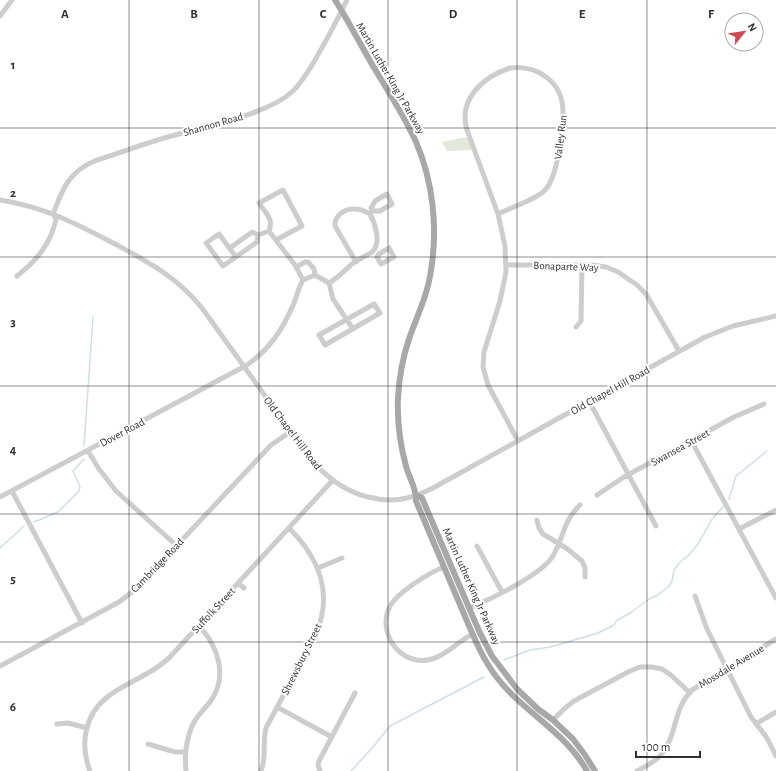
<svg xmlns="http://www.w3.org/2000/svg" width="776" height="771" viewBox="0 0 776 771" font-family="'Alegreya Sans',sans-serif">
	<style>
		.green { fill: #e3e8dd }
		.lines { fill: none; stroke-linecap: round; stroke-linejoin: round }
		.stream { stroke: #cfdee8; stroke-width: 1.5 }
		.minor { stroke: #cdcdcd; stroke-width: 5 }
		.major { stroke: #a8a8a8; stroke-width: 6 }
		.grid { fill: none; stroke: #303030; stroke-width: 1; stroke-opacity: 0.55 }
		.labels { text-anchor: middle; stroke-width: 4; stroke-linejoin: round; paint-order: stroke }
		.street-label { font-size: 11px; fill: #303030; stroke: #fff }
		.grid-label { font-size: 13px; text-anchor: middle; font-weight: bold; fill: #303030; stroke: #fff; stroke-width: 4; stroke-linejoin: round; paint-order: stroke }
	</style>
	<rect width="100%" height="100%" fill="#fff"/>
	<path class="green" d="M467,137L472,150L447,151L442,142Z"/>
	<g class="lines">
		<path class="stream" d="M84,446L93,317
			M729,499L736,476L767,451
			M34,522L58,512L79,491L80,487L73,471L84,459
			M0,548L24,526
			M504,660L530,650L550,647L598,633L614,625L616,621L630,613L649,599L658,595L669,586L672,581L674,570L680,562L688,556L698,544L712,519L723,507
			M351,771L373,747L390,726L484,677"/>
		<path class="minor" d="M0,16L12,0
			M510,68C538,65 563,82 563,112C561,132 559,179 543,192C530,202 512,207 498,214L467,130C458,100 482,77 510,68Z
			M387,194L392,204L380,211H373L371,208L375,201Z
			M0,200C45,207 77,224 117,245C150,263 178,278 202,308C224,339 246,369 268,400C294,438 320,485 368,497C380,500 395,501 407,498C416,496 425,492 433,488L705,337L733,326L776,316
			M498,214L505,246L506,272L500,301L484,352L483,367L488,385L518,441
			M269,231L295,265L303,280
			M258,235L269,231C274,218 265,213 259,203L283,190L302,226L276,240
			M230,248L252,232L258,235L257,242L223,266L206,243L219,234L236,257
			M389,248L394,257L381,264L377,257L379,254Z
			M356,262L335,226C334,216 345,208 355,209C360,209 365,211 370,214
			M506,265H592L606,267L618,272L637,285L646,294L679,351
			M296,267L305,262H308L314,269L315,275
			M17,276C36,261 51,244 56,219L53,214C63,188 69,171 97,160C123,152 148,142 175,135C209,125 267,115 293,91C304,80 311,67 319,53C329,36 338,18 347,0
			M329,283C338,278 345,270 353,263C359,259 366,256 372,252C382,243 375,223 370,214L373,211
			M329,283L333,299L353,329
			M374,304L380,313L325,345L319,335Z
			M576,327L581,321L582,265
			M589,401L656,526
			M691,440L776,598
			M88,451L99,469L116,491L177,546
			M12,491L82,623
			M597,495L624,477L734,417L764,404
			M0,497L247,365C270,349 283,329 294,303C297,295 299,287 303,280L315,275L329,283
			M537,520L539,528L543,534L566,548L582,561L585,568V577
			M739,529L776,510
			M477,546L502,592
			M444,567C430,572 397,593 390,606C376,633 401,668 432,659C447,655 458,641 473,634
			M318,568L342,558
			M238,583L244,588
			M695,596L707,629L751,717L767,738L776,756
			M470,608C491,599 541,575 553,556C564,537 563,521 580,505
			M0,666L119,602L132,592L152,572L271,445L290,432
			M277,707L332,737
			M553,720L564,709L574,701L628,672L640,667H651L662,669L672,676L690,693
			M57,724L68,723L87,728
			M756,724L776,712
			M148,744L175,752H185
			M90,771C80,746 84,716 106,698C118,688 133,682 146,674C154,670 162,664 169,658L332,481
			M186,771C184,755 186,741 192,726C197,715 206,708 212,699C228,674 217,645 199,626
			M261,771C267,757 262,742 266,728L315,636C334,594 320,559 289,528
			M320,771L318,765L319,761L355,693
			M637,771C645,767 654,762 660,756C678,736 672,710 692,690L776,639"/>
		<path class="major" d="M335,0C350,23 362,48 376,71C390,94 405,117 416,142C433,181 438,228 431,270C428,294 417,316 409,339C403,357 399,378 398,398C397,421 400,444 406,466C409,478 417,489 416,501C431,536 446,572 461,607C471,630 480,655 495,675C521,711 565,731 587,771
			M416,495L422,498L479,631L492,656L517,689L538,709L553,720L573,739L585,755L595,771"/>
	</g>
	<path class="grid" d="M129,0V771M259,0V771M388,0V771M517,0V771M647,0V771M0,128H776M0,257H776M0,386H776M0,514H776M0,642H776"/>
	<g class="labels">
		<g class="street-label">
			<text transform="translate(391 78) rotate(60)" y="4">Martin Luther King Jr Parkway</text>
			<text transform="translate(213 124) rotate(-16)" y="4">Shannon Road</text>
			<text transform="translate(560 137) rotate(-83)" y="4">Valley Run</text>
			<text transform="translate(566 266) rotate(2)" y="4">Bonaparte Way</text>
			<text transform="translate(610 390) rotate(-29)" y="4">Old Chapel Hill Road</text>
			<text transform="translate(122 432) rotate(-28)" y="4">Dover Road</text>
			<text transform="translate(293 433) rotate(53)" y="4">Old Chapel Hill Road</text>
			<text transform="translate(680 447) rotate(-29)" y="4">Swansea Street</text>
			<text transform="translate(157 565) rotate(-46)" y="4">Cambridge Road</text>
			<text transform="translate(472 586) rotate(66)" y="4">Martin Luther King Jr Parkway</text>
			<text transform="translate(213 610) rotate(-47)" y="4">Suffolk Street</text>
			<text transform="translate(301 659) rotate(-64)" y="4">Shrewsbury Street</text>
			<text transform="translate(731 666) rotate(-31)" y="4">Mossdale Avenue</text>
		</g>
	</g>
	<g class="grid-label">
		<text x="65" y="18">A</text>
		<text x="194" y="18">B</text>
		<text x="323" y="18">C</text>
		<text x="453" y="18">D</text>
		<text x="582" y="18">E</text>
		<text x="711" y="18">F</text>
		<text x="13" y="69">1</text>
		<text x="13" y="197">2</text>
		<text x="13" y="326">3</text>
		<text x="13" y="454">4</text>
		<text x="13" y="583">5</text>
		<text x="13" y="711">6</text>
	</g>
	<g transform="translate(744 32) rotate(60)"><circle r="19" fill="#ffffff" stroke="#acacac"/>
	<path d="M0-3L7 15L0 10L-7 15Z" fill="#d04952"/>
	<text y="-6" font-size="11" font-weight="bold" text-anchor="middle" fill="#303030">N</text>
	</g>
	<path d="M636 751v6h64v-6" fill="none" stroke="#303030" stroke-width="2"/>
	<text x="642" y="751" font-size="12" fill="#303030" stroke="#ffffff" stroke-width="3" paint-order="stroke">100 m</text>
</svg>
